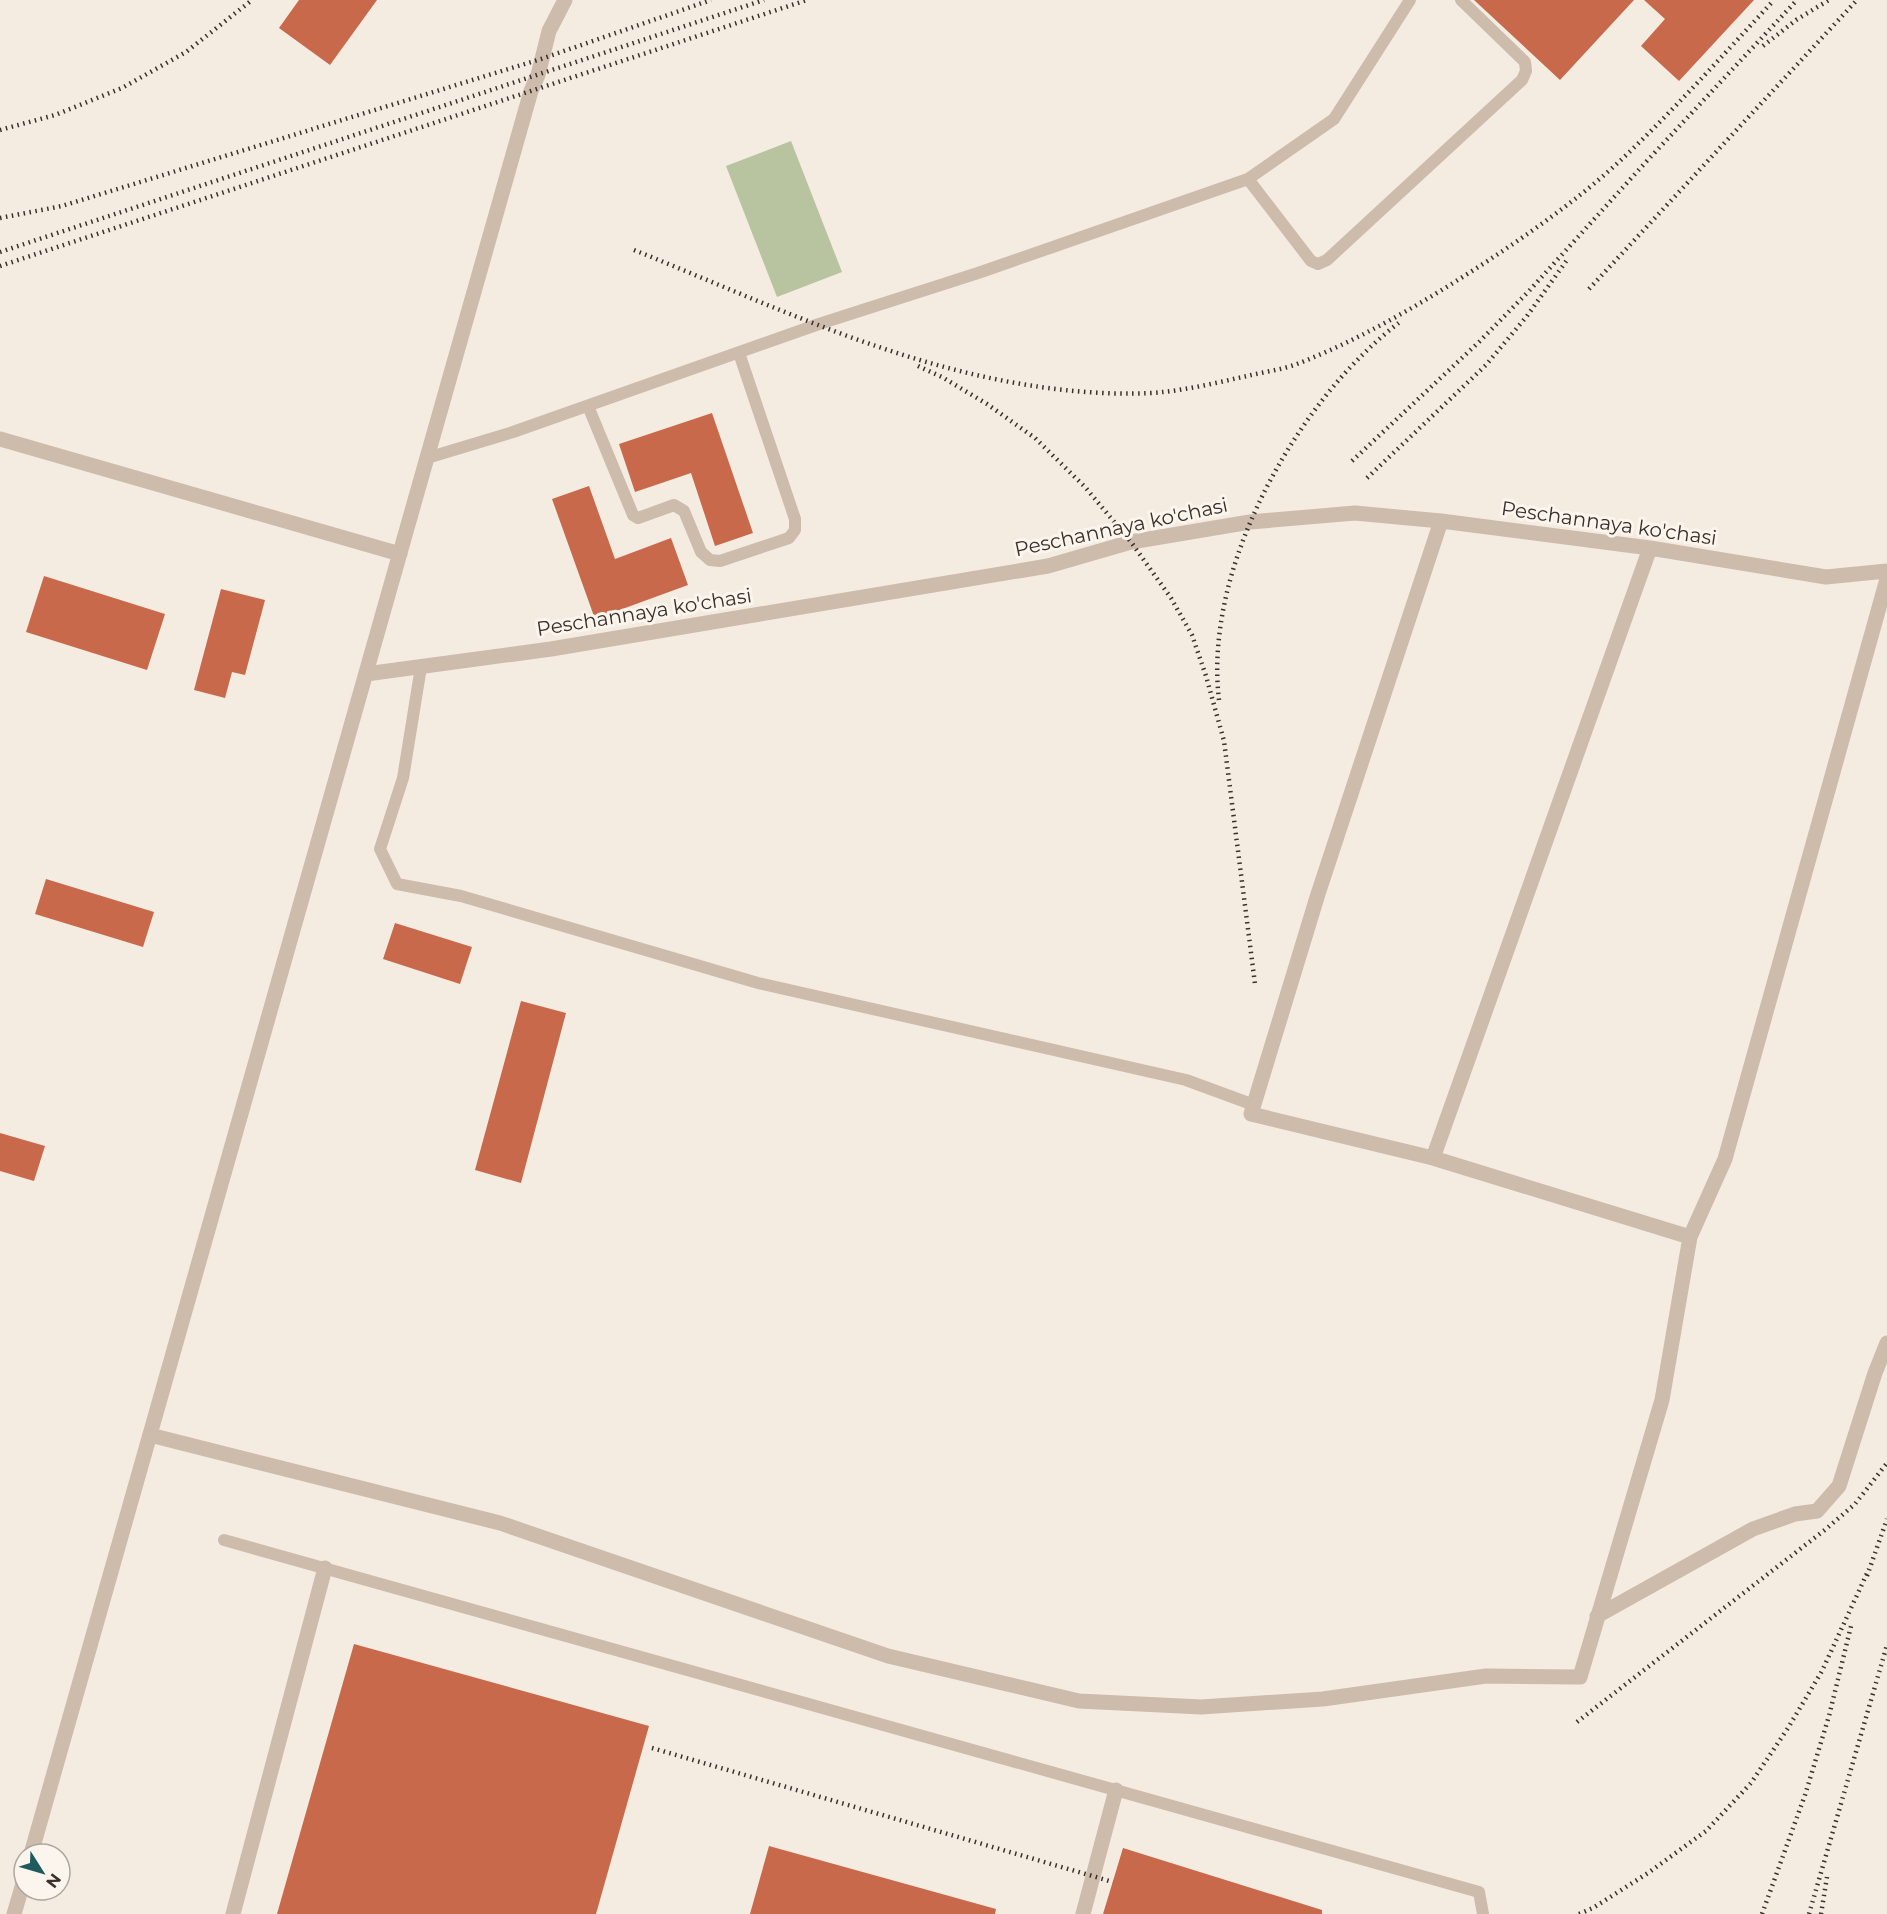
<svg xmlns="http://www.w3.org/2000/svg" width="1887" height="1914" viewBox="0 0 1887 1914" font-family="Montserrat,sans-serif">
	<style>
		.pitch { fill: #b8c4a0 }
		.building { fill: #c8694b }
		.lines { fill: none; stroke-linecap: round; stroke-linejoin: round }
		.lane { stroke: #cdbbac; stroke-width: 12 }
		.street { stroke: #cdbbac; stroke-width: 15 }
		.rail { stroke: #3b302b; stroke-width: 4.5; stroke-dasharray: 1.5 4.5; stroke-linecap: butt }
		.labels { text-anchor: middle; stroke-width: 6; stroke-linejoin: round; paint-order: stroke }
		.street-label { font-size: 20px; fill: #3b302b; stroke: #fbf5ee }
	</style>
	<rect width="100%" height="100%" fill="#f4ebe1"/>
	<path class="pitch" d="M791,141L842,272L777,297L726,166Z"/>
	<path class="building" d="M299,0H377L330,65L279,28Z
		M1474,0H1634L1560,80Z
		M1644,0H1754L1679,81L1641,46L1665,19Z
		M712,413L753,533L715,546L691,473L635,492L619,444Z
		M589,486L615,559L671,538L688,585L595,619L552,499Z
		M44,576L165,614L147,670L26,632Z
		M221,589L265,600L245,675L232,672L225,698L194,690Z
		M46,879L154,912L143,947L35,914Z
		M395,923L472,947L460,984L383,959Z
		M521,1001L566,1013L521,1183L475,1170Z
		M0,1133L45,1146L34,1181L0,1171Z
		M354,1644L649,1726L596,1914H277Z
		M769,1846L996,1909L995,1914H750Z
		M1123,1848L1322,1910V1914H1103Z"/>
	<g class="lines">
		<path class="lane" d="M1248,179L1311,261L1318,264L1327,260L1522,80L1526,71L1525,62L1461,0
			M588,406L633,515L638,518L674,505L684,511L701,552L710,560L720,561L789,538L795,530V519L739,353
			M427,458L513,432L819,324L978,273L1248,179L1334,119L1410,0
			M421,667L403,778L380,849L397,884L461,896L758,983L1186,1080L1254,1105
			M224,1540L1479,1892L1483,1914"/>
		<path class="street" d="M0,439L400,554
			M1441,521L1318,894L1251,1114L1433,1158L1690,1237
			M366,674L551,649L1048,566L1131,542L1250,522L1355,513L1441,521L1650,548L1826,577L1887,571
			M1433,1158L1650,548
			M150,1435L500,1523L888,1656L1079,1701L1201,1707L1323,1699L1486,1676L1580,1677L1662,1400L1690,1237L1725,1159L1887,579
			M1597,1616L1753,1529L1795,1514L1817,1511L1839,1486L1875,1373L1887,1343
			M31,1854L531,91L538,75L549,31L565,0
			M14,1914L24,1880
			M233,1914L325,1568
			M1083,1914L1116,1790"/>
		<path class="rail" d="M1763,46L1796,20L1829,0
			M0,130L55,115L122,88L186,52L252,0
			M0,218L62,206L541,59L711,0
			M634,250C764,302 894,365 1034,386C1071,392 1126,396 1163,392C1191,389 1220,382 1247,376C1263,372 1281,370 1297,364C1364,338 1426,301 1486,262C1533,231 1580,198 1621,160C1675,109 1724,54 1774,0
			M0,252L764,0
			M0,266L807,0
			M1589,289L1857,0
			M918,366L942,377L987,404L1035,438L1085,487L1131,542L1171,598L1192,635L1206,676L1224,741L1255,984
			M1352,461L1479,342L1529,291L1645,163L1797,0
			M1367,478L1486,365L1527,316L1567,260
			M1219,700C1203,568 1297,400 1400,322
			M1867,1576L1887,1519
			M1577,1722L1826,1529L1855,1504L1887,1463
			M652,1748L1113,1882
			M1579,1914L1593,1908L1648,1873L1706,1831L1751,1783L1788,1728L1822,1671L1869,1569
			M1762,1914L1805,1795L1829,1716L1852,1622
			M1809,1914L1887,1645
			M1821,1914L1827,1877"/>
	</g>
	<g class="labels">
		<g class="street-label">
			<text transform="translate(1609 523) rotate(8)" y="7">Peschannaya ko'chasi</text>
			<text transform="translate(1121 527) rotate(-12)" y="7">Peschannaya ko'chasi</text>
			<text transform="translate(644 612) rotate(-9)" y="7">Peschannaya ko'chasi</text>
		</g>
	</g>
	<g transform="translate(42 1872) rotate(127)"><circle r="28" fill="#fbf5ee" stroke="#aea6a0" stroke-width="1.5"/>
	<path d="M0-4.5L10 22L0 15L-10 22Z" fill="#1f5a5e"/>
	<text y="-9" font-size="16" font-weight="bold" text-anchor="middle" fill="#3b302b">N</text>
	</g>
</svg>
